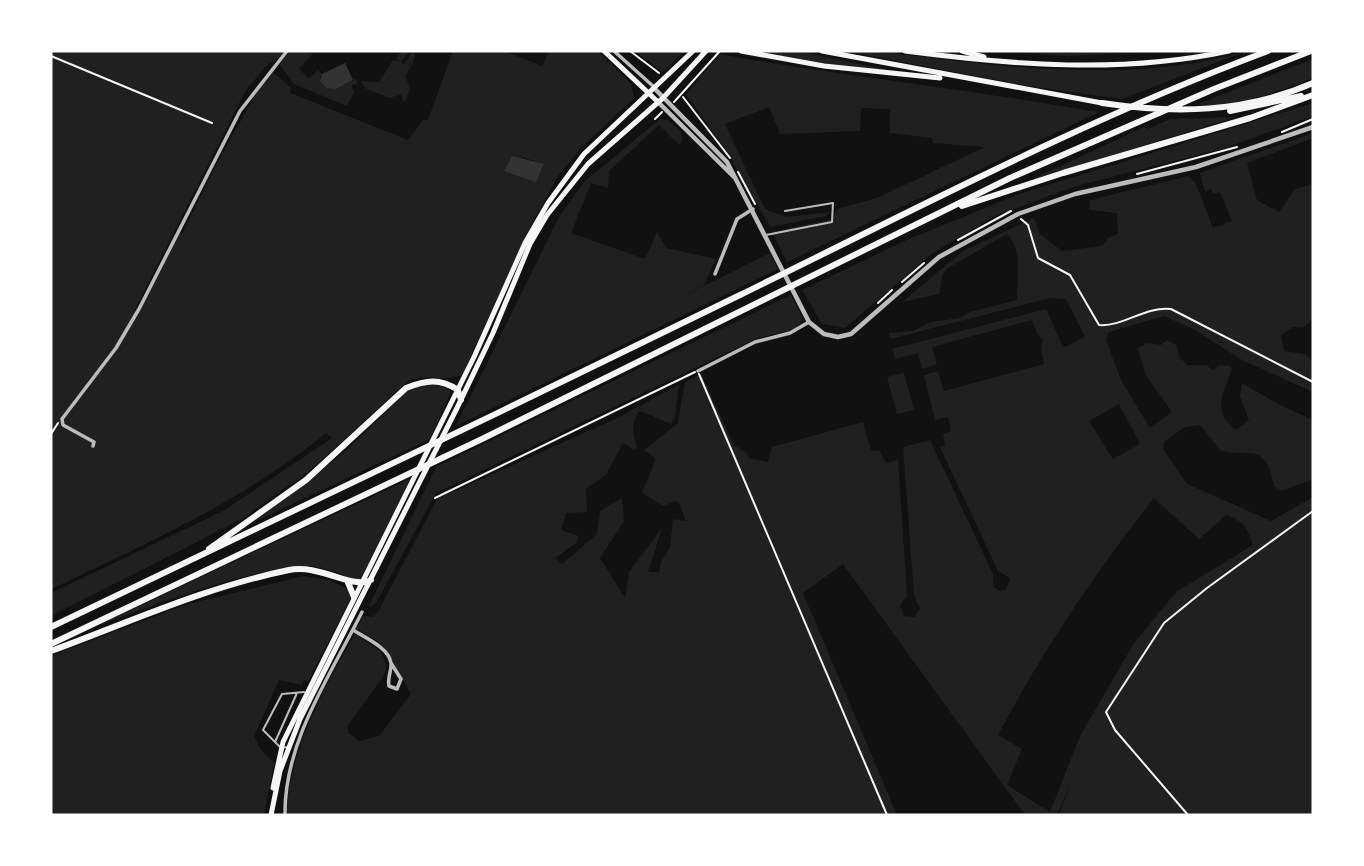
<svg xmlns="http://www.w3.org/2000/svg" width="1364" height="866" viewBox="0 0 1364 866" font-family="'Noto Sans',sans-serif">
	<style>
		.green { fill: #202020; fill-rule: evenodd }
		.water { fill: #333 }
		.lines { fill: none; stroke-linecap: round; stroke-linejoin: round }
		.path { stroke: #f5f5f5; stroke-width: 2 }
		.service { stroke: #bcbcbc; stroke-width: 2 }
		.minor { stroke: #bcbcbc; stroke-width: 3.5 }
		.tertiary { stroke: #bcbcbc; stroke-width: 4.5 }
		.primary { stroke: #f5f5f5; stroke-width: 5 }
		.motorway { stroke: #f5f5f5; stroke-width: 6 }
	</style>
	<rect width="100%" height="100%" fill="#111"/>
	<path class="green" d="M51,51H284L274,62L269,63L246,90L134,311L138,314L179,231L182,234L217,163L263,81L266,82L273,72L291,88L290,93L408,140L423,120H428L453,51H504L542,66L549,51H598L631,84L634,98L582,147L558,176L528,231L462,375C444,382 427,373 408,381L314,467L242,519L51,616V593L223,511L332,438L326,433C243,501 148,543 51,589ZM522,157L543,164L536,181L504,171Z
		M289,51L313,53L299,69L309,79L317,70L322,74L320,78L336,89L356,79L357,85L353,84L351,89L355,91L347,106L294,84L280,65Z
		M402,51H410L401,62L404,64L413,51L415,56L412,65L406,64L411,67L405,76L410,88L406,100L403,102L401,94L390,98L366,89L361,81L379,82L393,60L400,62L396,59Z
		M635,51H685L663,72Z
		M753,51H797L893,71L825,64Z
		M846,51C888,51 931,58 974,63C1063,72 1160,77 1246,51L1122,99L1029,86Z
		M1004,51H1167L1065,56Z
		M720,54C846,77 973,90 1099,112L787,262L772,232L833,219L837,209L877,198L985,147L933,143L932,138L890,133V109L861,108L860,131L780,134L769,107L725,124L765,209L786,217L831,212L826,216L770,227L729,155L686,94Z
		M1313,59V78C1279,91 1235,110 1198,104Z
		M1313,103V116L1225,148L1076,186L995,216L933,253L845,328L822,324L802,290L909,239L1019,194Z
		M1236,117L1028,181L1144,127L1148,129L1170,119Z
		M660,119L668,120L681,132L682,141L679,145L659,125L609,171L608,188L591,183L571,233L645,259L657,232L666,248L716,259L704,285L675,300L770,253L778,269L456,426L559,217L584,182Z
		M1313,133V138L1247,163L1257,200L1279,212L1295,189L1313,184V319L1303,328L1293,327L1281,335L1284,351L1305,354L1313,361V392L1242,360L1195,330L1164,316L1109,332L1106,340L1121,380L1150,428L1172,412L1145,374L1138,348L1148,343L1161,345L1167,340L1176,345L1180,358L1188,365H1206L1213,370L1219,365L1230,366L1232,370C1222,394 1212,412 1236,430L1249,420L1240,396L1242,383L1278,404L1313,420V479L1282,491L1274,486C1265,443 1254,457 1221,451L1200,425L1185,427L1164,442L1163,449L1187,484L1271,521L1313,497V815H1059L1071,783L1057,815H1025L843,564L803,593L897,815H286C291,747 322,692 355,634L381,652L387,666L383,677L348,725V733L359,741L379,736L411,694L388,654L376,640L357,629L363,616L373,617L378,612L437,499L615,419L679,385L675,417L671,424L640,411C630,421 633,435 637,446L635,450L623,443L606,475L586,489L587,512L566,513L561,530L579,536L576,543L555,558L562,564L597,534L600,511L622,498L624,521L600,558L625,598L629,572L662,528L648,572H659L661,562L670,547L673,519L686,521L679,503L675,501L663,506L642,493L656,459L644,450L678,423L685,382L701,374L734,445L747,453L749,458L768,462L772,447L863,422L871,451L879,450L886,463L898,460L907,595L900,606L904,616L914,617L920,609L914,595L903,447L930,440L993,574V586L999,591L1006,590L1010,578L998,571L940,447L945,445L943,434L951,431L948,417L935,420L924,375L938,371L944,391L1044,364L1041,349L1043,340L1037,334L1032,320L932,347L937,364L922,369L918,353L895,359L892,349L1046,309L1062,345L1065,347L1085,337L1066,299L1050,298L890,339L889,333L913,331L931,322L959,318L970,312L1017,300C1017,280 1023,248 1007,234L948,268L943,274L939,294L902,302L963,251L1034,218L1040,234L1062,251L1102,246L1109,237L1118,234L1117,213L1089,210L1090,200L1189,176L1196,184L1213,228L1232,221L1220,192L1213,194L1211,189L1205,192L1200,173ZM1119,404L1140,444L1113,459L1089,421ZM1154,498L1199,539L1226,515C1243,520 1248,529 1253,545L1176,592L1134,643L1080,736L1050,812L1007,785L1022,749L998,735C1043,650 1095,573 1154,498Z
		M791,295L803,319L795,329L755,339L436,493L376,603L368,608L436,467Z
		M904,373L914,410L897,414L887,377Z
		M426,384L445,387L451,392L430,439L254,522L346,451L409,389Z
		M410,479L359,582C343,575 326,566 308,566C248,568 155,605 97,626Z
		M304,576L329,580L354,592L308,682L304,680L302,685L279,680L254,736L261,750L274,763L264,815H51V656L188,604Z"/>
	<path class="water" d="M345,63L353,80L336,89L327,88L320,81L322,74Z
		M512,156L544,164L536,182L504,171Z"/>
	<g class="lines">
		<path class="path" d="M630,51L659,73
			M51,56L212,123
			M683,97L730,158
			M674,102L720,51
			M655,119L662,112
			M1282,132L1313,119
			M738,172L755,204
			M1137,174L1237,147
			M1021,219L1028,225L1038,258L1070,275L1099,325C1123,327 1145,306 1171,309L1313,382
			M958,240L1011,211
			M902,282L924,263
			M878,303L892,290
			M699,374L887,815
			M51,434L58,423
			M435,498L695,372
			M1188,815L1115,730L1106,712L1164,623L1207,588L1313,511"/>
		<path class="service" d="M766,235L832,222L833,203L785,211
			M275,742L297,693
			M288,747L281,748L263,730L282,694L304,692"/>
		<path class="minor" d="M614,51L654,87
			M715,274L737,219L753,209
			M698,371L755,342L790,333L809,322
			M93,446L94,442L63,425L62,419L116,348L139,309L240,111L287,51
			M353,630C364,637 389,648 391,663C392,670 387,678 389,686L397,689L401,679L391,663
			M285,815C284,742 330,676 362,612"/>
		<path class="tertiary" d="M655,89L727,162L809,322L824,334L838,337L851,334L939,257L1018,214L1075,194L1196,167L1313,127
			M658,102L734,177"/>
		<path class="primary" d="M604,51L658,102
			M741,51L824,66L940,78
			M822,51L1102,103
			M905,51C1012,65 1122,74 1229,51
			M962,51L984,57
			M273,788L283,742L474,357L525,243L548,203L584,154L693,51
			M271,815L280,771L300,719L457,408L493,333L530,244L547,215L588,164L663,98L706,51"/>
		<path class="motorway" d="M1102,103C1175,114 1244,113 1313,83
			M1230,111L1301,96
			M962,206L1063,173L1250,118L1313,95
			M209,549L306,480L406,388C426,380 440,378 458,390L461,400
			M347,580L354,597
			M51,627C281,518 511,407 740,295C914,210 1086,119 1268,51
			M51,644L482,439L1010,178L1214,89L1311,51
			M51,651C130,622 206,587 289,570C321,564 353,590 371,580"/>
	</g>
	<rect width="1364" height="866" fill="none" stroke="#ffffff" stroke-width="105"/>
</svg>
